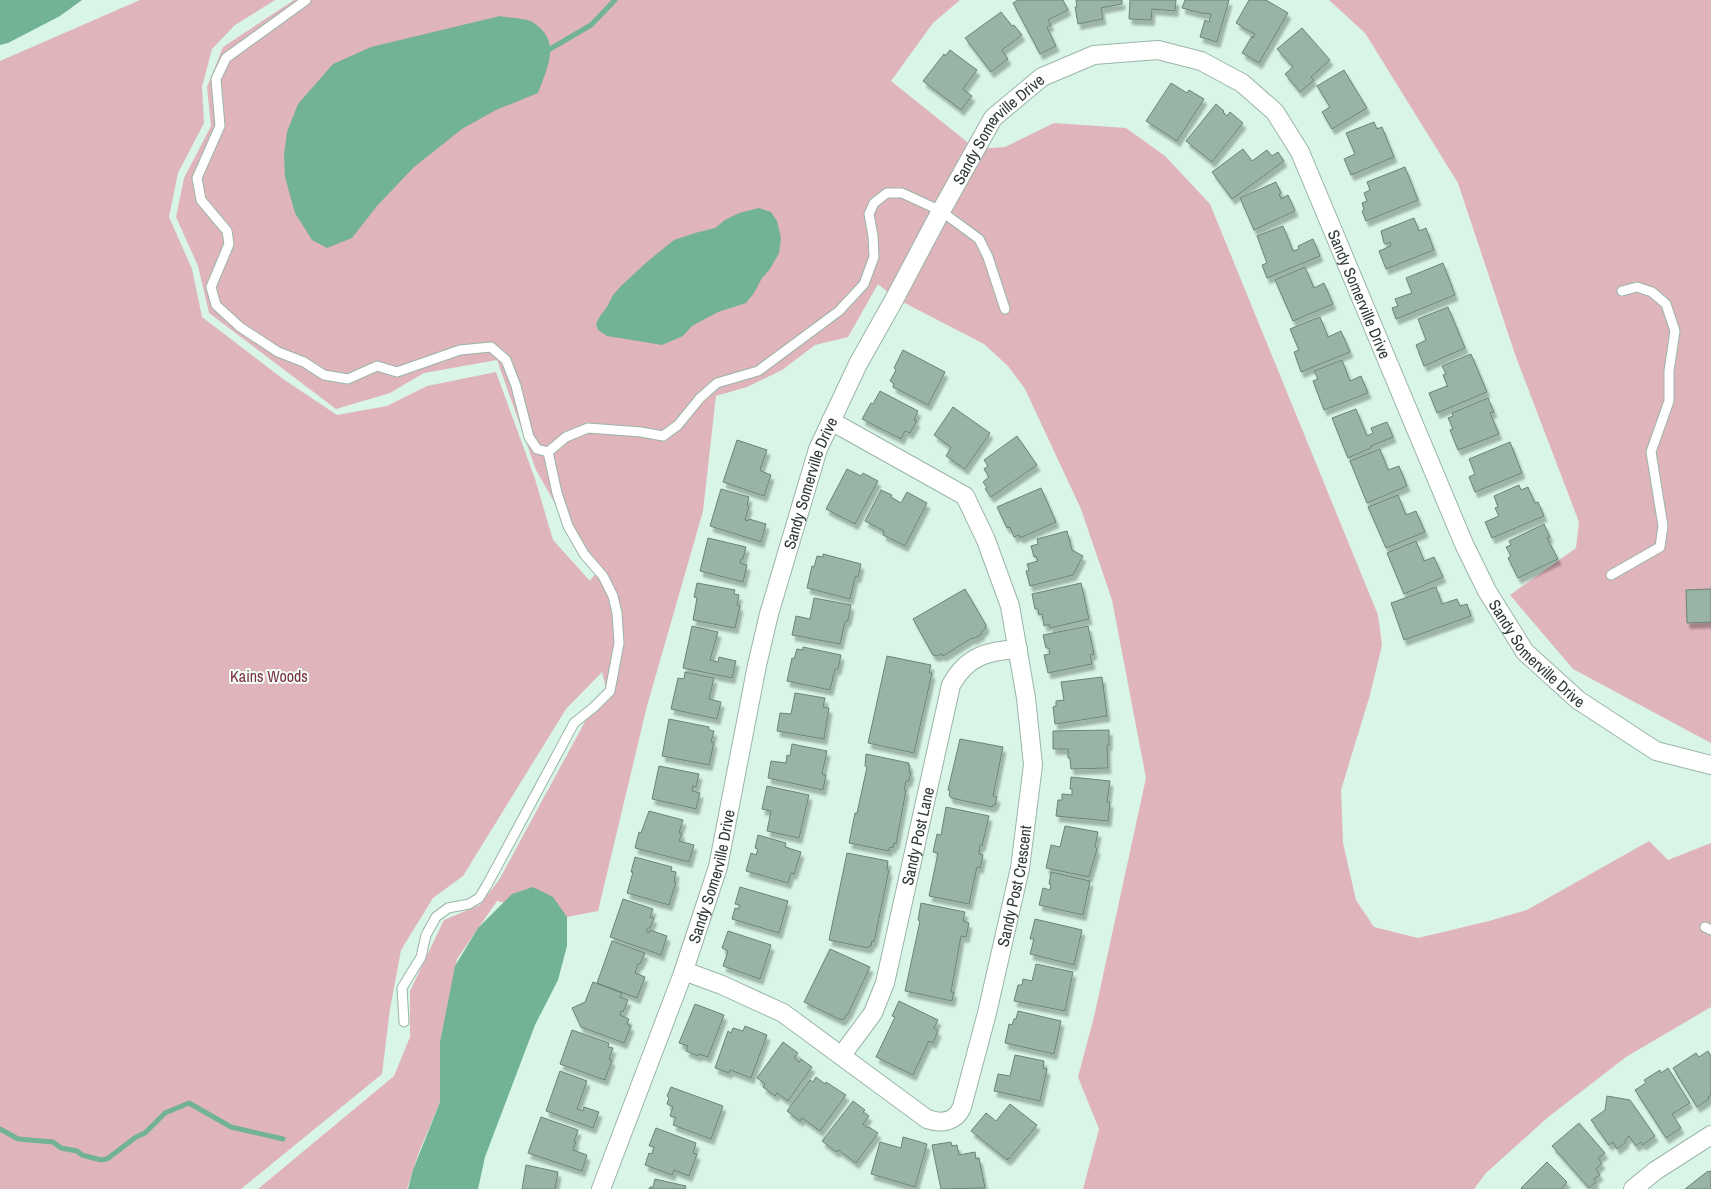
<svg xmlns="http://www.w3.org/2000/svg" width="1711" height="1189" viewBox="0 0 1711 1189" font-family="'Archivo Narrow',sans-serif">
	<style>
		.green { fill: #e0b4bb }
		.water { fill: #72b295 }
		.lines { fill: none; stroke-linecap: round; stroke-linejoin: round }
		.stream { stroke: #72b295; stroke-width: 5 }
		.building { fill: #99b4a7; stroke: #6a8477; filter: url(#shadow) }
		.lane-casing { stroke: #9ab5a7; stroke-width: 11 }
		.street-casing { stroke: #9ab5a7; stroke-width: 20 }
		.lane { stroke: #fff; stroke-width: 9 }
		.street { stroke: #fff; stroke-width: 18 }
		.labels { text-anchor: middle; stroke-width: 4; stroke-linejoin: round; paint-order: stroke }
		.street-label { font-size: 16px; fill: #2f3a35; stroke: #f2fef8 }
		.park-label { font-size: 16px; fill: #7e3044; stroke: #f2fef8 }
	</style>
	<defs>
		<filter id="shadow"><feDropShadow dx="3" dy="5.5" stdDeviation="1" flood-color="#0004"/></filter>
	</defs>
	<rect width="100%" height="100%" fill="#d9f5e7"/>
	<path class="green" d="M140,0H275L235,25L212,49L202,87L204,123L178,173L169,217L192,269L202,317L283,379L337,415L387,406L427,386L496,372L535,479L553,540L590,581L595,574L536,470L497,360L424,373L390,393L336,409L209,313L198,266L176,217L184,178L211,126L207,87L223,47L294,0H960L933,23L891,81L976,149L1005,147L1054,123L1126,128L1165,156L1210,204L1378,615L1382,645L1370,695L1341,790L1343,843L1356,900L1374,927L1418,938L1489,921L1527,910L1649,841L1668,860L1711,843V1007L1626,1057L1547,1118L1486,1173L1474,1189H1083L1099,1129L1078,1077L1094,1017L1146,778L1112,600L1081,509L1025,389L1008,366L984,344L895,298L878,284L848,337L815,345L782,370L747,387L716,396L703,511L647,706L598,911L567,917L497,901L457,959L440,1042V1102L419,1152L407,1189H258L394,1076L410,1037V991L444,920L480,905L499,880L587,718L609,700L602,672L566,709L463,876L433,898L401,950L390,1009L382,1074L241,1189H0V61Z
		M1329,0H1711V743L1573,669L1510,595L1576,548L1579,522L1516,357L1458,183L1365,33Z"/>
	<path class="water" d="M0,0H82L60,16L8,43L0,45Z
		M500,16C508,18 528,18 534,23C562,42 547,68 538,93L496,110L462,129L414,167L377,206L352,238L327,248L312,240L295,213L285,177L284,155L287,132L298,104L333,64L371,47Z
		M759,208L771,212L777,221L781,238L779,253L770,269L762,278L754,293L746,303L718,312L692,326L683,336L662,345L607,336L598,330L596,324L600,316L607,307L613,295L621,286L648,261L674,240L695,233L715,228L725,220L739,213Z
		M533,887L553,897L567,917V946L558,980L535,1025L485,1157L478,1189H408L413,1170L440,1102V1042L455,966L478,928L512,894Z"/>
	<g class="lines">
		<path class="stream" d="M550,49L591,25L615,0
			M0,1129L18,1139L53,1142L61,1148L77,1151L82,1155L101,1160L107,1159L136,1137L145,1133L165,1113L189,1103L231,1127L283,1139"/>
	</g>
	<path class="building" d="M1018,0H1063L1068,10L1048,20L1051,25L1047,27L1056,46L1040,54L1013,3Z
		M1076,0H1122V4L1101,8L1103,19L1078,24L1075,7H1077Z
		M1130,0H1176L1175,11L1152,9L1151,20L1129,19Z
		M1185,0H1229L1217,42L1200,37L1205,20L1209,22L1211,14L1201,13L1182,8Z
		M1249,0H1266L1288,13L1259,63L1242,53L1252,36L1253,38L1255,34L1243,28V27L1236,23Z
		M1001,12L1012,26L1014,25L1022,35L1002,50L1008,59L991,72L965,38Z
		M1302,28L1330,60L1311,77L1314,80L1300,92L1285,74L1293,67L1277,49Z
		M950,50L977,70L963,89L972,96L961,110L923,81L944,54L945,56Z
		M1344,70L1367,108L1332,129L1322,112L1330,107L1317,86Z
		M1171,83L1187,93L1189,90L1204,99L1177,141L1146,121Z
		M1216,104L1224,111L1223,112L1227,116L1230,112L1243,123L1212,162L1186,141Z
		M1374,122L1377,129L1382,127L1394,157L1351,175L1344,159L1355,154L1346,133Z
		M1243,149L1252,161L1267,150L1272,156L1278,152L1284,161L1232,199L1212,172Z
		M1405,167L1418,200L1366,221L1362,211L1364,210L1362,203L1367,201L1364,193L1370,190L1367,182Z
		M1276,182L1281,193L1279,194L1281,199L1288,195L1295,211L1254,230L1240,198Z
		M1414,218L1419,231L1426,228L1434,250L1386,269L1379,251L1391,246L1390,242L1386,244L1384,243L1381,231Z
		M1283,226L1293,251L1299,249L1298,246L1313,239L1320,256L1267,278L1262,265L1267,263L1257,236Z
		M1443,263L1455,295L1396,319L1392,308L1398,306L1395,299L1412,293L1406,278Z
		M1305,267L1314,288L1324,283L1333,304L1293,321L1275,280Z
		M1448,307L1465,348L1424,366L1416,345L1426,340L1418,319Z
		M1320,317L1328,337L1341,331L1350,352L1301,372L1294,352L1299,350L1290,329Z
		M903,350L945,372L928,405L893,387L894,384L890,381L896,370L894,368Z
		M1471,354L1487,392L1437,413L1429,393L1447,386L1448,387L1443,375L1446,374L1442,366Z
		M1342,360L1350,381L1361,376L1368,393L1324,410L1313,381L1318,379L1314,371Z
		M880,391L918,411L914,420L917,421L910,433L905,431L901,439L862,419L871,403L873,404Z
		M1488,398L1494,412L1490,413L1499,434L1458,450L1450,430L1453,429L1448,418L1453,416L1452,413Z
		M953,407L990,433L965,469L946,456L951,447L934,435Z
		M1356,409L1367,436L1373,433L1371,428L1387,422L1393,437L1371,446V448L1348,458L1332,418Z
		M1017,436L1037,465L991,497L985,489L987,488L983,482L989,477L984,469L988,466L984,460Z
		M737,440L767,450L760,470L761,471L771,475L764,496L723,482Z
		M1510,442L1522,473L1475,492L1469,477L1475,474L1469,459Z
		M1380,449L1388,470L1399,466L1407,486L1367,503L1350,461Z
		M847,469L861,476L863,473L878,481L855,524L826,509Z
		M1519,485L1521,490L1528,487L1535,503L1538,502L1544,516L1492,538L1485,522L1499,516L1495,508L1498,507L1494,496Z
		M1041,488L1056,522L1020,538L1019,535L1014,537L1010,527L1007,528L997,507Z
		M721,489L749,497L747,505L749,506L745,520L748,521L749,519L766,524L761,542L710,526Z
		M881,490L892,495L891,497L901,503L907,492L927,503L905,546L883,535L884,531L865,521Z
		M1398,495L1406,515L1416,511L1425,532L1386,548L1368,507Z
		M1544,524L1550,537L1547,538L1558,559L1518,578L1508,558L1511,556L1506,547L1511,545L1509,541Z
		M1067,531L1072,550L1083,556L1073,575L1030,586L1026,571L1029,570L1027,564L1038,561L1036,556L1034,557L1031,546L1038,544L1037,539Z
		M708,538L746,547L743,559H741L740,563L747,565L743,582L700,571Z
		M1416,541L1424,561L1434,557L1443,577L1404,594L1387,553Z
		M823,554L861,564L858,577H855L850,599L807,588L812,566L814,567L817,556L823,557Z
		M697,583L735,590L734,594L739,595L737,605L740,606L735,628L693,620L697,598L694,597Z
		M1081,583L1089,619L1050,628L1049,624L1044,626L1042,614L1039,615L1038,609H1035L1032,594Z
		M1436,587L1442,604L1457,599L1460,606L1467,604L1471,616L1404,640L1391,603Z
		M965,589L986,625L985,629L981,632L982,634L973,639L972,638L943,656L942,654L937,656L933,655L913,619Z
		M1711,589V622L1687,623L1686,590Z
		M814,598L851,605L848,620L845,622L840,644L792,635L796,616L810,619Z
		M692,626L718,632L710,660L718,662L719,657L736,661L732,678L683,668Z
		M1088,626L1094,654L1090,655L1092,664L1048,673L1044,655L1050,654L1049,648H1046L1043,635Z
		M803,647L841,655L838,669H835L830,690L787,681L792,658L794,659L797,649L803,650Z
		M887,656L931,665L929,673H932L914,753L868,743Z
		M685,672L714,678L709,699L721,702L717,719L671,709L678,678L684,679Z
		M1102,677L1107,716L1055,724L1053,707L1056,706V701L1064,700L1061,682Z
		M795,693L825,698L823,707L829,708L824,739L777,731L780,713L791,714Z
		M669,719L709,727V730L714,731L711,742H714L709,765L662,756Z
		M1109,730V745H1107L1108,768L1071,769L1070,758H1068V749H1053V731Z
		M960,739L1003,747L993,796L997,797L995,805H993L992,807L951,798L949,795L950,791L948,790Z
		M792,744L827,751L822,774L826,775L823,790L768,778L771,761L786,763L787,755L790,756Z
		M866,754L909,763L908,765H910L909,772H911L909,781H906L904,790H906L896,844L894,843L893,848L890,847L889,851L849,843L855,813H857L867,767L865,766Z
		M659,766L699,774L696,787L693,786L692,791L700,793L696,809L652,799Z
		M1071,777L1110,781L1107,802H1110L1108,821L1056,816L1058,800H1062V794L1072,795V789H1070Z
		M767,786L809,795L799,838L767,831L771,811L762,809Z
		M946,807L989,816L982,846L980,845L979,854L983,855L980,868L977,867L969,904L929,896L938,853L933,852L937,834L941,835Z
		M649,811L683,820L679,833H682L679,841L694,845L689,862L635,848L639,832L641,833Z
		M1065,826L1098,832L1095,847L1097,849L1089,877L1046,868L1051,845L1060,847Z
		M758,835L786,843L785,847L801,852L794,874L791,873L788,883L746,871L751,853L756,855L758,849L755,848Z
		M847,853L888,861L887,870H889L874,942L872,941L871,946H869L868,948L829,940Z
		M635,857L672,867L671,871L676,872L674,882H676L669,905L627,893L633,872H631Z
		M1051,872L1090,881L1083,915L1039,905L1043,888L1050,890L1051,884H1049Z
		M740,887L788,901L779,933L732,919L735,908L738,909L740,905L735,904Z
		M623,899L653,909L650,917L654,918L650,928H648L646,931L649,933L650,930L667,936L661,955L610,937Z
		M921,903L965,912L963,921L969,923L966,937L961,936L951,992H954L952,1001L905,991L920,921L918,920Z
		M1035,919L1082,930L1074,965L1030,954L1034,939H1030Z
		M728,931L771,945L760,979L723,966L728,951L722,948Z
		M612,941L645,953L640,964H638L635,973L645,977L637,998L597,983Z
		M830,949L870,967L848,1014H847L844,1019L841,1020L804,1002Z
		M1036,964L1073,972L1065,1011L1014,1001L1018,985H1022L1023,979L1032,981Z
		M593,982L622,993L620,997L628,1000L623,1012L621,1011L620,1015L629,1019L627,1024L631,1026L624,1043L581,1027L572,1008L585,1002Z
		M899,1001L938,1020L934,1028L938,1031L933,1043L929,1041L913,1075L876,1057L895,1017L892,1016Z
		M695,1004L724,1015L708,1057L699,1054L698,1056L686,1051L688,1046L679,1043Z
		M1018,1011L1061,1021L1054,1054L1005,1043L1009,1024L1012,1025L1014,1019H1016Z
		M745,1026L767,1035L751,1078L730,1070L729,1073L715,1068L728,1031L731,1033L733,1028L743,1031Z
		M572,1030L609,1043L608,1047L613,1048L609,1059L612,1060L605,1080L560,1064Z
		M783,1042L798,1053L794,1058L799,1062L801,1059L812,1067L788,1101L777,1093L775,1096L763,1087L765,1084L757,1078Z
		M1708,1051L1711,1056V1095L1708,1097L1709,1099L1697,1107L1673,1068L1696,1053L1699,1057Z
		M1015,1055L1044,1061L1043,1068L1047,1069L1040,1101L994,1091L998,1074L1010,1076Z
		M1668,1068L1690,1103L1672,1114L1681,1128L1666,1138L1635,1090L1646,1083L1644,1080L1660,1070L1661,1073Z
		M560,1071L587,1081L577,1109L583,1111L584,1107L599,1112L593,1128L546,1111Z
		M816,1077L825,1084L826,1082L846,1095L820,1131L802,1118L800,1121L787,1111L810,1080L813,1082Z
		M671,1087L723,1106L711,1139L673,1125L676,1118L670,1116L673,1107L667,1104L669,1098L667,1096Z
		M1607,1096L1630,1100L1655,1136L1643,1145L1641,1142L1636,1146L1629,1136L1625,1140L1626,1142L1617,1149L1613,1142L1609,1145L1591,1120L1605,1110Z
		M853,1101L865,1110L863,1112L869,1116L863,1124L868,1128L869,1127L878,1133L856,1163L838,1150L836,1152L822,1141Z
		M1010,1104L1037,1125L1009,1159L1008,1158L1007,1160L971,1131L986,1113L996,1121Z
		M541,1117L578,1130L574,1142H576L573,1150L587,1155L582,1171L528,1153Z
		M1579,1123L1605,1153L1598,1158L1602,1163L1596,1169L1600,1175L1594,1179L1596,1182L1589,1188L1552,1146Z
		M656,1128L696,1143L693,1153L697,1154L689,1176L674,1170L672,1175L645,1165L649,1153L652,1154L654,1147L649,1146Z
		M903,1137L927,1144L915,1187L871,1174L880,1142L901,1148Z
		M951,1142L952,1146L957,1145L959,1155L975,1152L976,1159L979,1158L985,1188L941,1189L932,1145Z
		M1547,1162L1567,1182L1562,1189H1522L1521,1188Z
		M526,1165L558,1172L555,1189H522Z
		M1708,1171V1172L1711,1171V1189H1685Z
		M655,1179L686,1186L685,1189H649L650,1187H653Z"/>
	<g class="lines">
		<defs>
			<path id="lane" d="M306,0L226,58L216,79L220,126L197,178L201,200L227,231L229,244L211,287L216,305L240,327L278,352L304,362L324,375L348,379L377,366L397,372L460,350L491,347L506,360L516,386L529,437L537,449L548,452
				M1611,575L1660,547L1663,526L1651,452L1669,401V371L1675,331L1666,304L1652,292L1637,287L1622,291
				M1705,927L1711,930
				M404,1022L402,988L421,957L426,935L436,917L448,908L469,904L479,898L487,885L574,723L594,707L610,691L619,643L617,613L613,596L603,576L584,554L568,526L557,493L548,452L566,437L588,428L641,432L663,436L678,425L700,398L717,383L758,371L839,311L864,284L874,257L873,236L869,214L874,203L887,193H902L941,211L979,239L988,257L1005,309"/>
			<g id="street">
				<path id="s1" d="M684,971L722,985L783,1013L927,1119C941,1124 956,1122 962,1107L987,1013L1020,868L1033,765L1026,698L1010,606L986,540L965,496L831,421"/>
				<path id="s2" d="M842,1055L873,1013L885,983L951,685C967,656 987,651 1018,649"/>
				<path id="s3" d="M601,1189L682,976L718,867L757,665L769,614L818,449L858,364L895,298L941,211L993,118L1042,77L1094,55L1158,50L1201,61L1242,83L1275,112L1300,152L1464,544L1487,591L1525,652L1578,700L1656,751L1711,765"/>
				<path d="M1633,1189L1655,1171L1711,1135"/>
			</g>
		</defs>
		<use href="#lane" class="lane-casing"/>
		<use href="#street" class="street-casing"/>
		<use href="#lane" class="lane"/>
		<use href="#street" class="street"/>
	</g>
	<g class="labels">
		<g class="street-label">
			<text dy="6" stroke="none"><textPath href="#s3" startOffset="1142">Sandy Somerville Drive</textPath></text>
			<text dy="6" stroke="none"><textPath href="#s3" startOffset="1668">Sandy Somerville Drive</textPath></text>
			<text dy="6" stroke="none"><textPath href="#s3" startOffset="738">Sandy Somerville Drive</textPath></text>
			<text dy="6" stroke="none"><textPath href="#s3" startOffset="2072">Sandy Somerville Drive</textPath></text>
			<text dy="6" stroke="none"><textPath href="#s2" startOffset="235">Sandy Post Lane</textPath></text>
			<text dy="6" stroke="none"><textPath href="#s3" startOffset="332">Sandy Somerville Drive</textPath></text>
			<text dy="6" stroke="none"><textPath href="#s1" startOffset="555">Sandy Post Crescent</textPath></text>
		</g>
		<g class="park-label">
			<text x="269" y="682">Kains Woods</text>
		</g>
	</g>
</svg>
